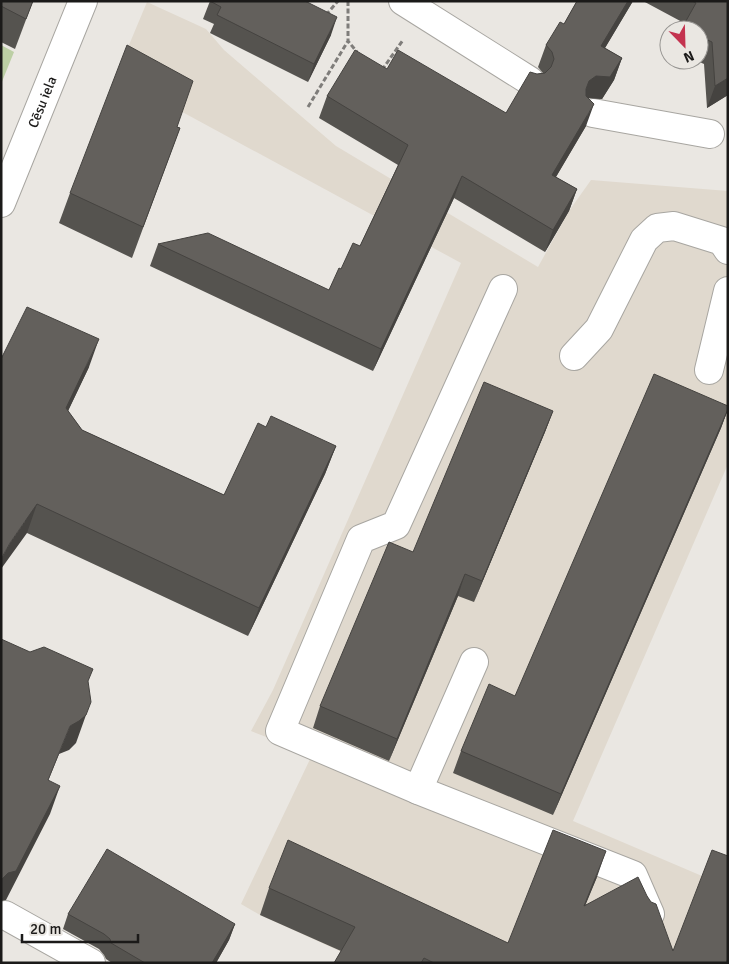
<svg xmlns="http://www.w3.org/2000/svg" width="729" height="964" viewBox="0 0 729 964" font-family="Signika,sans-serif">
	<style>
		.built { fill: #e0d9ce }
		.green { fill: #bccfa4 }
		.lines { fill: none; stroke-linecap: round; stroke-linejoin: round }
		.minor-casing { stroke: #a8a6a1; stroke-width: 30 }
		.path { stroke: #7f7d7a; stroke-width: 3; stroke-dasharray: 5 2.5; stroke-linecap: butt }
		.minor { stroke: #fff; stroke-width: 28 }
		.wall { fill: #55534f }
		.shaded-wall { fill: #454340 }
		.building { fill: #63605c; stroke: #454340 }
		.labels { text-anchor: middle; stroke-width: 5; stroke-linejoin: round; paint-order: stroke }
		.street-label { font-size: 14px; fill: #1b1a19; stroke: #eae7e2 }
	</style>
	<rect width="100%" height="100%" fill="#eae7e2"/>
	<path class="built" d="M147,2L206,29L224,50L336,146L538,267L569,211L591,180L728,191V464L573,821L702,876L728,956L366,963L260,915L241,904L312,755L251,731L273,690L461,263L116,76Z"/>
	<path class="green" d="M1,45L14,52L1,84Z"/>
	<g class="lines">
		<defs>
			<g id="minor">
				<path d="M403,1L530,81"/>
				<path d="M593,113L710,134"/>
				<path id="s1" d="M1,203L83,1"/>
				<path d="M574,356L599,329L644,240L657,228L674,226L722,241L728,250"/>
				<path d="M709,370L728,291"/>
				<path d="M474,662L418,790L280,731L361,539L396,525L503,289"/>
				<path d="M418,790L633,875L650,914"/>
				<path d="M5,915L91,963"/>
			</g>
		</defs>
		<use href="#minor" class="minor-casing"/>
		<path class="path" d="M348,1V41L357,52
			M326,15L338,1
			M382,70L403,40
			M308,107L348,41"/>
		<use href="#minor" class="minor"/>
	</g>
	<path class="wall" d="M1,1H33L15,49L1,42Z
		M210,1L331,35L308,82L210,33L214,24L203,19Z
		M577,1H633L605,48L622,58L614,80L602,99L588,98L586,126L556,177L577,189L569,211L545,252L454,198L373,371L150,266L158,244L329,290L341,269L360,246L398,165L319,118L327,96L387,69L506,113L537,74L543,73L538,67L546,45L564,24Z
		M643,1H728V95L707,108L704,64L695,60H699V30H681L684,23Z
		M177,127L180,128L132,258L59,223L70,193Z
		M1,359L89,367L68,411L82,430L224,495L266,427L336,446L325,474L248,636L27,533Z
		M728,409L721,428L553,815L453,773L461,751L515,696Z
		M553,411L545,432L474,602L458,596L389,761L313,728L320,706L413,552Z
		M597,877L585,905L647,896L673,951L726,963H334L341,951L260,915L269,888L508,943Z
		M68,914L235,924L229,940L216,963H112L106,959L104,955L99,949L63,929Z"/>
	<path class="shaded-wall" d="M628,1H633L593,68L601,46Z
		M337,17L331,35L308,82L314,64Z
		M622,58L614,80L602,99L588,98L578,111L589,81Z
		M728,78V95L707,108L715,86Z
		M594,104L586,126L544,197L552,175Z
		M462,176L454,198L373,371L381,349Z
		M577,189L569,211L545,252L553,230Z
		M99,339L89,367L56,436L66,408Z
		M728,409L721,428L553,815L561,794Z
		M553,411L545,432L474,602L482,581Z
		M336,446L325,474L248,636L259,608Z
		M37,504L27,533L1,569V559L10,543Z
		M465,574L458,596L389,761L397,739Z
		M86,715L76,743L69,750L59,754L37,808L48,780L70,726Z
		M60,786L50,814L6,900L1,901L2,879Z
		M606,851L597,877L574,933L584,906Z
		M235,924L229,940L216,963H212Z"/>
	<path class="building" d="M1,1H33L26,19L1,6Z
		M210,1H305L337,17L314,64L217,15L221,7Z
		M577,1H628L601,46L622,58L610,77L596,76L589,81L586,89V96L594,104L552,175L577,189L553,230L462,176L381,349L158,244L208,233L329,290L339,268L341,269L353,243L360,246L408,145L327,96L355,50L387,69L398,50L506,113L530,72L537,74L545,73L551,67L554,59L552,52L546,45L560,22L564,24Z
		M692,1H728V78L715,86L712,42L699,36V30H686L682,28L696,3Z
		M127,45L193,81L177,127L180,128L143,227L70,193Z
		M27,307L99,339L66,408L82,430L224,495L258,423L266,427L271,416L336,446L259,608L37,504L10,543L1,559V359Z
		M654,374L728,406V409L561,794L461,751L489,684L515,696Z
		M484,382L553,411L482,581L465,574L397,739L320,706L389,542L413,552Z
		M1,639L30,652L44,647L93,669L88,681L91,702L86,715L79,721L70,726L48,780L60,786L16,871L8,873L2,879L1,881Z
		M553,830L606,851L584,906L638,877L647,896L651,902L656,904L673,951L712,850L728,856V959L726,963H434L424,958L421,963H334L355,927L269,888L288,840L508,943Z
		M107,849L235,924L212,963H145L111,943L110,939L104,934L68,914Z"/>
	<g class="labels">
		<g class="street-label">
			<text dy="5" stroke="none"><textPath href="#s1" startOffset="109">Cēsu iela</textPath></text>
		</g>
	</g>
	<rect width="729" height="964" fill="none" stroke="#1b1a19" stroke-width="5"/>
	<g transform="translate(684 45) rotate(157)"><circle r="24" fill="#eae7e2" stroke="#979592"/>
	<path d="M0-4L9 19L0 12L-9 19Z" fill="#c4334f"/>
	<text y="-8" font-size="14" font-weight="bold" text-anchor="middle" fill="#1b1a19">N</text>
	</g>
	<path d="M22 934v8h116v-8" fill="none" stroke="#1b1a19" stroke-width="2.5"/>
	<text x="30" y="934" font-size="15" fill="#1b1a19" stroke="#eae7e2" stroke-width="4" paint-order="stroke">20 m</text>
</svg>
